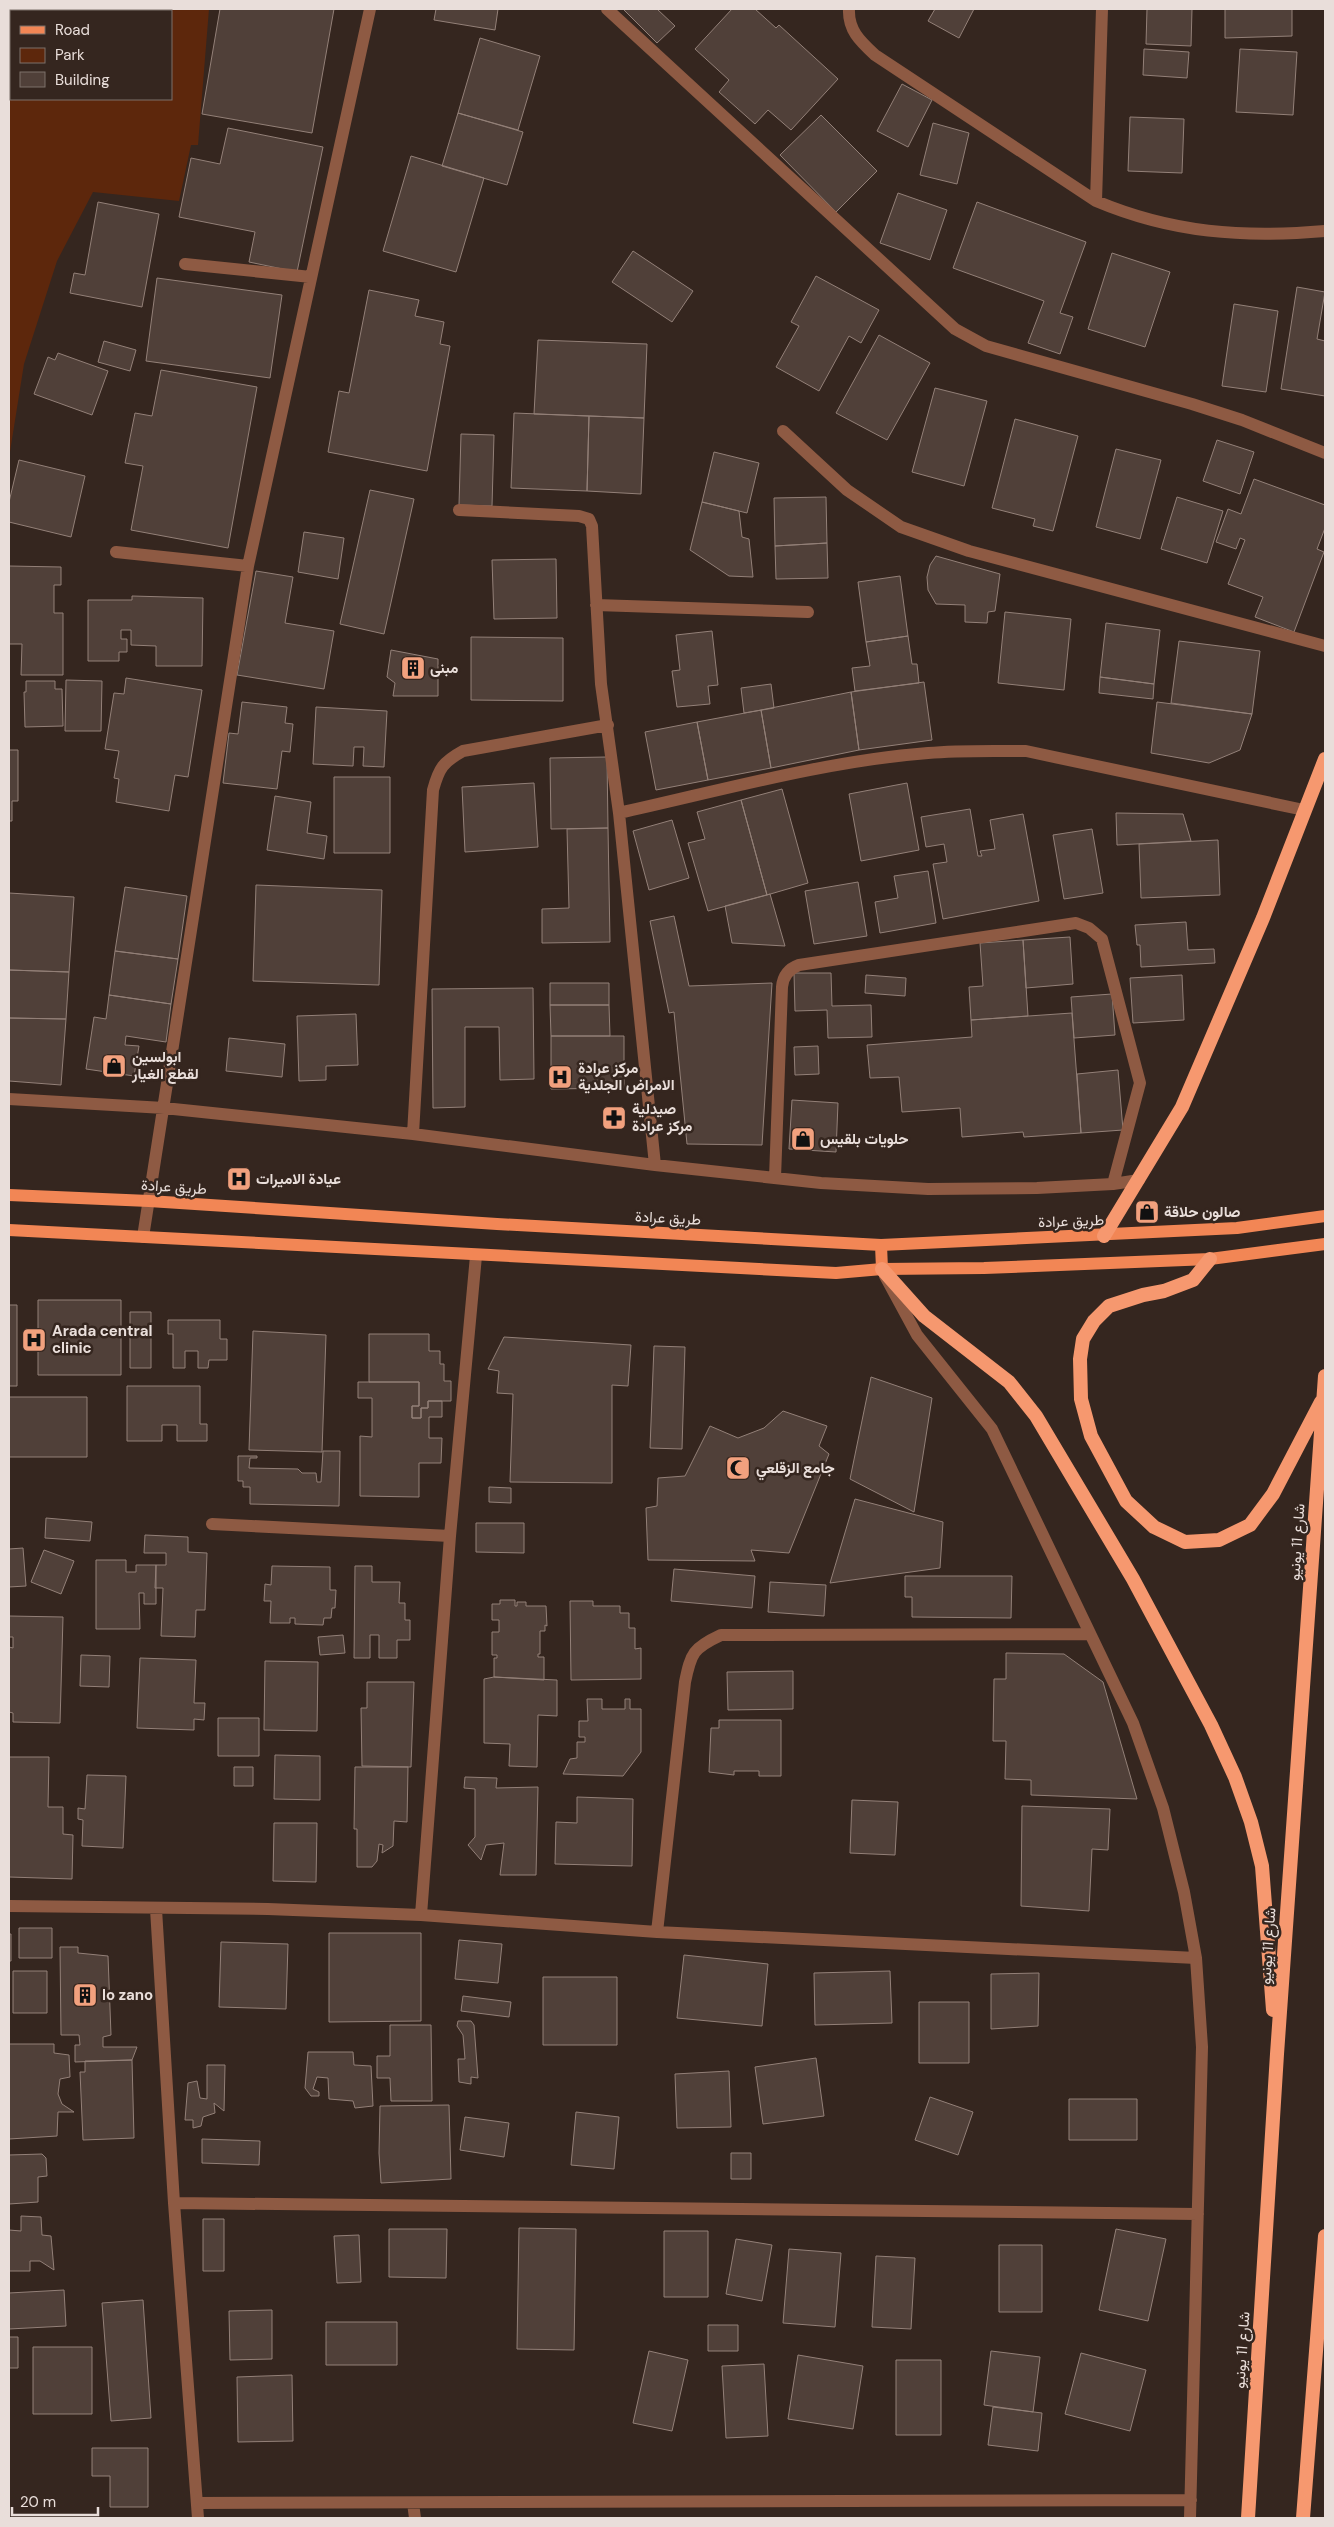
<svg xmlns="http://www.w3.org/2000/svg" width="1334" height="2527" viewBox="0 0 1334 2527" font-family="'DM Sans',Vazirmatn,sans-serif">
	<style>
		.green { fill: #5d270c }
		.building { fill: #504039; stroke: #938078 }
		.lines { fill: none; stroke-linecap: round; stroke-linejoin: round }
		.minor { stroke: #8e5a43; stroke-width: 12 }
		.primary { stroke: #f28655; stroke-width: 12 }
		.trunk { stroke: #f6986f; stroke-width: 14 }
		.labels { text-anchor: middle; stroke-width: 5; stroke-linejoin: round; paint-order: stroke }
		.poi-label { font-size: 15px; font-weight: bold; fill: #e9deda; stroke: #35261f; text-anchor: start }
		.street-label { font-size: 15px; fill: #e9deda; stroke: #35261f }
	</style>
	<rect width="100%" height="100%" fill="#35261f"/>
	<path class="green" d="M40,9H209L198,145H191L179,201L93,192L57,261L24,364L9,458V13H11V99H171V11H21Z"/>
	<path class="building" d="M220,9H334L312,133L202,114Z
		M436,9H498L495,30L434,20Z
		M623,9H657L675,26L657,43Z
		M732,9H755L776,28L779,25L838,79L791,130L768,110L755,124L719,92L729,80L695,49Z
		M935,9H974L959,38L928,21Z
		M1147,9H1192L1191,46L1146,44Z
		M1225,9H1292V36L1225,38Z
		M480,38L540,56L518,130L458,113Z
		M1144,49L1189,52L1187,78L1143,75Z
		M1240,49L1297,52L1293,115L1236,112Z
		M902,84L932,100L908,147L877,131Z
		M458,113L523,132L507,185L442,166Z
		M821,115L877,171L836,212L780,155Z
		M1130,117L1184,119L1182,173L1128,171Z
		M933,123L969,133L957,184L920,175Z
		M228,128L323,147L297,272L249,262L255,232L179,217L191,158L220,164Z
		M411,156L484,178L456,272L383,251Z
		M898,193L947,210L930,260L880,243Z
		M98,202L159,214L142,307L70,293L74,273L85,275Z
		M977,202L1086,242L1060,313L1073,317L1060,354L1028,343L1044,301L953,268Z
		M633,251L693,291L672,322L612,282Z
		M1112,253L1170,272L1145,347L1088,329Z
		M816,276L879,310L861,343L849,336L819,391L776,367L799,326L791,322Z
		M157,278L282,295L270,378L146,361Z
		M1297,287L1325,292L1317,339L1325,341V396L1281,389Z
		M369,290L419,300L415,316L444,322L440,344L450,346L427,471L328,452L339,391L349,393Z
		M1234,304L1278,311L1266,392L1222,386Z
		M879,335L930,363L887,440L836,413Z
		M538,340L647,344L644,418L534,414Z
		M104,341L136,350L130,371L98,362Z
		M58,353L108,371L92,415L34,394L48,357L55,360Z
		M161,370L257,387L228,548L131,530L143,466L125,463L135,413L152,416Z
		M935,388L987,401L964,486L912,472Z
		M514,413L589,416L587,491L511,488Z
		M589,416L644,418L641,494L587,491Z
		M1015,419L1078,436L1053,531L1033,526L1035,519L992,508Z
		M461,434L494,435L492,506L459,505Z
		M1217,440L1254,452L1240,494L1203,481Z
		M1116,449L1161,460L1140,539L1096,527Z
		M714,452L759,463L747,513L702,502Z
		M19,460L85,476L71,537L9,522V502Z
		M1254,479L1325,505V528L1317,549L1324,552L1294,632L1255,617L1263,597L1228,584L1245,540L1240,538L1236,549L1216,542L1228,509L1241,514Z
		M370,490L414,499L384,634L340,624Z
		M826,497L827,543L775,546L774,498Z
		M1177,497L1223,511L1207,563L1161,549Z
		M702,502L739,511L742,537L749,539L753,577L729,576L690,550Z
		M304,532L344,538L338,579L298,572Z
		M827,543L828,578L776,579L775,546Z
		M936,556L1000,574L995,611L988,612L987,623L965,622V605L936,604L928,590L927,577L930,565Z
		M556,559L557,618L494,619L492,560Z
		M9,566L61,567V585H54V613H63V675H21L22,644H9Z
		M256,571L293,577L285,623L334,631L324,689L237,675Z
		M900,576L908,636L866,642L858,582Z
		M132,596L203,598L202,666H156V646L131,645V630H121V639H127V652H119V661H88V600H132Z
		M1005,612L1071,619L1064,690L998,683Z
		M1106,623L1160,630L1154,684L1100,677Z
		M712,631L718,685L708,686L710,704L677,707L672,671L680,670L676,635Z
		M908,636L912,664H917L919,683L855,691L852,668L870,666L866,642Z
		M471,637L563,638V701L471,700Z
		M1179,641L1260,651L1252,714L1171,703Z
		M391,650L438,659V696H393L395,683L387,677Z
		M1100,677L1154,684L1153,699L1099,693Z
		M126,678L202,690L188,777L175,775L169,811L116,802L119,779L114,778L119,751L105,749L114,693L124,694Z
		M66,680L102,681L101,731H65Z
		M26,681H55V689H62L63,726L25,727L24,692H26Z
		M924,682L932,740L859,750L851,692Z
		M771,684L774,708L744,713L741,688Z
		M851,692L859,750L771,768L761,710Z
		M242,702L287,707L285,723L293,724L290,752L282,751L277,789L223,783L229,733L238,734Z
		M1157,702L1252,714L1240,750L1209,763L1151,753Z
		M316,707L387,711L384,767L363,766L364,747H354L353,766L313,764Z
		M761,710L771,768L708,780L697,722Z
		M697,722L708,780L656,790L645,732Z
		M9,750H18V801H12V821H9Z
		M607,757L608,828L551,829L550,758Z
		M334,777H390V853H334Z
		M534,783L538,847L465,852L462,787Z
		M907,783L919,850L861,861L849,794Z
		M782,789L808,883L767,895L741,800Z
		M275,796L311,802L307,833L327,836L324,859L267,850Z
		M741,800L767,895L708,911L688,843L705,839L697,812Z
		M970,809L978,856H982L980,851L995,849L990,820L1023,814L1039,901L943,919L933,864L947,862L944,844L926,847L921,817Z
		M1116,813L1183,814L1191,841L1117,845Z
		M672,820L689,878L649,890L633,831Z
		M608,828L610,942L542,943V909L569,908L567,829Z
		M1092,829L1103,893L1064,899L1053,835Z
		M1218,840L1220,895L1141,898L1139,844Z
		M928,871L936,923L880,933L875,902L898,898L894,876Z
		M858,882L867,936L814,944L805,891Z
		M256,885L382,890L379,985L253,981Z
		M125,887L187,896L178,959L115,951Z
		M9,893L74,897L69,972L9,970Z
		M770,894L785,946L732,943L725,906Z
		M674,916L689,986L772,983L762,1145L687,1144L674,1012L669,1013L650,921Z
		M1186,922L1188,950L1214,949L1215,963L1141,967L1140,945H1137L1135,925Z
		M1070,937L1073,984L1026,988L1023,940Z
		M1023,940L1028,1016L971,1020L969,987L983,986L980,943Z
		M115,951L178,959L171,1004L109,995Z
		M9,970L69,972L66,1019L9,1018Z
		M794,973H831L832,1006L871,1005L872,1037L828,1038L827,1010L795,1011Z
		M866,975L906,978L905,996L865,993Z
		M1182,975L1184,1020L1133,1023L1130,978Z
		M550,983H609V1005H550Z
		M533,988L534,1079L500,1080L499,1027H465V1107L433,1108L432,989Z
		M1112,994L1115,1035L1074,1038L1071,997Z
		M109,995L171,1004L166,1042L126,1036L125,1045L139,1046L134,1076L86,1069L94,1017L106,1019Z
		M550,1005H609L610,1036H551Z
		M1072,1013L1081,1133L1024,1137L1023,1132L962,1137L960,1108L902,1112L899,1077L870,1078L867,1045L972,1037L971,1020Z
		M356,1014L358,1065L326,1066V1080L299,1081L297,1016Z
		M9,1018L66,1019L61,1085L9,1081Z
		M551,1036H624V1088L551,1089Z
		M229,1038L285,1044L282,1077L226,1071Z
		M818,1046L819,1074L795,1075L794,1047Z
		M1118,1070L1123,1130L1081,1133L1077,1074Z
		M792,1100L838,1103L836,1152L789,1149Z
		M38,1300H121V1375H38Z
		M9,1305H17V1386H9Z
		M130,1312H151V1368H130Z
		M168,1320H220V1339H227V1360H209L208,1368H198V1351H185V1368H173V1334H168Z
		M253,1331L326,1335L322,1452L249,1450Z
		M369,1334H429V1351H440V1364H444V1381H451V1401H428V1408H421V1418H412V1406H419V1382H369Z
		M504,1337L631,1345L628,1386L612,1385V1483L510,1482L513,1394L497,1393L499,1371L488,1369Z
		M654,1346L685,1347L682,1449L650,1448Z
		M871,1377L932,1398L914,1512L850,1479Z
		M358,1382H419V1406H412V1418H421V1408H428V1401H442V1417H429V1438H442L441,1463H419V1497L360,1496V1436L372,1437V1398H358Z
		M127,1386H200V1424H207V1441H177V1425H162V1441H127Z
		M9,1397H87V1457H9Z
		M783,1411L827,1426L819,1446L829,1454L789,1553L751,1550L755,1561L648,1560L646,1508L657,1506L658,1478L685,1476L710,1426L738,1438L764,1428Z
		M323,1451H340L339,1506L250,1504V1487H243V1481H238V1456H257V1458H250L249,1468L298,1469L302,1473H316L317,1482H321Z
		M489,1487L511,1488V1503L489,1502Z
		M855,1499L943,1522L940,1568L830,1583Z
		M46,1518L92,1522L90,1541L45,1538Z
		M476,1523H524V1553L476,1552Z
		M145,1535L188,1537V1552L207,1553L205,1610H196L195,1637L161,1636L163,1588H155L156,1565H166V1553H144Z
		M23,1548L26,1586L9,1587V1549Z
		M44,1550L74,1561L61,1594L31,1582Z
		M96,1560H126V1572H136V1565H156V1604H144V1593H139L140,1629H96Z
		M272,1566L330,1567V1590H336L335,1608H332L331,1618H324L323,1625L295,1624V1618H290V1623H270L271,1601H264L265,1584L271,1585Z
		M355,1566H372V1582H400L399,1603H405V1620H410V1640H397V1658H379V1635H370V1658H354Z
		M674,1569L755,1576L752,1608L671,1601Z
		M905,1576H1012L1011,1618L912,1617V1597H905Z
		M770,1582L826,1585L824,1616L768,1612Z
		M500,1600H515V1606H517V1602H526V1606H546L547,1626L545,1625V1631H540V1654H538V1657H544V1680L494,1677V1658H497V1655H492V1632H499V1620H492V1604H500Z
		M570,1601H593V1606H620V1613H629V1628H635V1649L641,1648V1679L571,1680Z
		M9,1616L63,1617L60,1723L13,1722V1713L9,1712V1647L13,1648V1637H9Z
		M343,1635L345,1653L320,1655L318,1637Z
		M1006,1653L1064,1654L1103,1682L1137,1799L1031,1795V1780L1005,1779L1006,1741H993L994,1679H1006Z
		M81,1655L110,1656L109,1687L80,1686Z
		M140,1658L196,1660L194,1703H205L204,1720L194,1719V1730L137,1728Z
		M265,1661L318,1662L317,1731L264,1730Z
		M793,1671V1709L728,1710L727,1672Z
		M494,1677L557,1680V1716L538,1715L537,1767L509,1766L510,1744L484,1743V1679Z
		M367,1682H414L411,1767L362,1766L361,1708H367Z
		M587,1699H602V1709H625V1699H630V1709H641V1752L623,1776L563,1774L570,1759L577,1758V1742H585V1737H579V1721H588Z
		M218,1718H259V1756H218Z
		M719,1720H781V1776H759V1771H734V1775L709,1772L711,1728H719Z
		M275,1755L320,1756V1800L274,1799Z
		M9,1757H49L48,1807H63V1834L73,1835L72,1879L9,1877Z
		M234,1767H253V1786H234Z
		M355,1767H408L407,1822L394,1821L393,1846L382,1853L383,1845L379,1844L377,1861L372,1867H357V1829H354Z
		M87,1775L126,1776L123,1848L82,1846L83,1820L78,1819V1808L85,1809Z
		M465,1777L497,1778L496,1788L538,1787L536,1875H500L504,1843L486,1845L481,1860L468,1845L475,1837V1789L464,1788Z
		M577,1797L633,1799L632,1866L555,1864L556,1822L577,1823Z
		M852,1800L898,1802L895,1855L850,1853Z
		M1022,1806L1110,1809L1108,1850L1092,1849L1089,1911L1021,1906Z
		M274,1823H317L316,1882L273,1881Z
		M19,1928H52V1958H19Z
		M329,1933H421V2021L329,2022Z
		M9,1934H11V1961H9Z
		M459,1940L502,1944L498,1983L455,1979Z
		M221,1942L288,1944L286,2009L219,2007Z
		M60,1947H78V1953L108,1956L111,2035L103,2037V2047H137L132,2060L75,2062V2045H80L79,2035H61Z
		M684,1955L768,1964L762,2026L677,2018Z
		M13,1971H47V2013H13Z
		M890,1971L892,2023L815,2025L814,1973Z
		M1039,1973L1038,2026L991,2029V1974Z
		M543,1977H617V2045H543Z
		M463,1996L511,2002L509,2017L461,2011Z
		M919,2002H969V2063H919Z
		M458,2021H471L474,2025L478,2078L471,2077V2084L459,2082L458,2059H465L463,2035L457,2026Z
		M390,2025H431L432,2101H391L390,2078H377V2056H390Z
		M9,2044H54V2053L69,2055L70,2077L60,2079L58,2094L62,2104L74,2112H58L57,2136L9,2139Z
		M308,2052H353L354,2065L371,2066L373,2106L355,2108L353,2101L329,2099L328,2078L317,2077L313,2089L319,2092V2096H311L305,2088Z
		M816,2058L824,2116L763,2124L755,2067Z
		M132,2060L134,2138L83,2140L80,2072H85V2061Z
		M207,2065H225L224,2111L214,2103L215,2113L203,2117L201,2126L193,2128V2120H185L188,2083L197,2081L200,2098L207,2099Z
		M729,2071L731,2127L677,2128L675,2074Z
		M930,2097L973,2112L958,2155L915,2140Z
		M1069,2099H1137V2140H1069Z
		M449,2105L451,2179L381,2183L379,2153L380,2106Z
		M576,2112L619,2117L614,2169L571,2165Z
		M465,2117L509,2123L504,2157L460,2150Z
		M202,2139L260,2141L259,2165L202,2163Z
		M731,2153H751V2179H731Z
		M42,2154L46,2158L47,2176L38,2177V2202L9,2204V2155Z
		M21,2216L41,2217L42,2235L51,2236L54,2270L40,2261H30V2271H9V2230L21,2231Z
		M203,2219H224V2271H203Z
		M519,2228L576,2229L574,2350L517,2349Z
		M389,2229H447L446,2278L389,2277Z
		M1116,2229L1166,2239L1148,2321L1099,2310Z
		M664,2231H708V2297H664Z
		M359,2235L361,2282L337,2283L334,2236Z
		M736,2239L772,2245L762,2301L726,2294Z
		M999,2245H1042V2312H999Z
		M789,2249L841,2253L835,2327L783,2323Z
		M876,2256L915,2258L911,2329L872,2327Z
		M64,2290L66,2326L9,2329V2293Z
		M143,2300L151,2418L111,2421L102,2303Z
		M272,2310V2359L230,2360L229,2311Z
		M326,2322H397V2365H326Z
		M708,2325H738V2351H708Z
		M9,2337H18V2368H9Z
		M33,2347H92V2414H33Z
		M649,2351L688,2360L672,2431L633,2423Z
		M991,2351L1040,2357L1033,2412L984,2405Z
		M1081,2353L1146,2370L1130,2431L1065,2414Z
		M798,2355L863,2366L853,2429L788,2419Z
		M896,2360H941V2435H896Z
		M764,2364L768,2436L726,2438L722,2366Z
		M292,2375L293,2441L238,2442L237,2377Z
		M993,2407L1042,2413L1038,2451L988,2445Z
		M92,2448H148V2507H110V2476H92Z"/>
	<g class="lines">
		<path class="minor" d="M607,9L955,329L986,346L1192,404L1242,420L1325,453
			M849,9C848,30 860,41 875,55L1096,201C1172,233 1243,238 1325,231
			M1096,201L1102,9
			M185,264L311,277
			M783,431L847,490L901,527L969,551L1325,646
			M459,510L579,516L589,519L592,526L601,684L619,813L655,1165
			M116,552L248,566
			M596,605L808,612
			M619,813C719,791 825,761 928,753C960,750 993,751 1026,751L1304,810
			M9,1099L164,1108L413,1134L655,1165L821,1183L928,1189L1037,1188L1113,1184
			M413,1134L433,790C439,768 443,762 463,751L608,725
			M775,1178L782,987C783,976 788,969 799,965L1076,923L1089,928L1102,939L1140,1083L1113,1184L1139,1180
			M143,1237L248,566L370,9
			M885,1276L917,1335L992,1429L1133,1723L1163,1808L1184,1892L1196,1958L1202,2047L1190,2518
			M212,1524L450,1536
			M9,1906L268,1909L421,1915L657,1932L1196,1958
			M156,1909L174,2203L198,2518
			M421,1915L450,1536L476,1256
			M657,1932L685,1682C691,1653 693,1648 721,1635L1090,1634
			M174,2203L1198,2214
			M197,2503L1191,2500
			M413,2503L415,2518"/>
		<path class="primary" d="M9,1195L149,1201L497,1224L881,1245L1237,1228L1325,1216
			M9,1230L836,1273L882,1269L984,1268L1210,1259L1325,1244
			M881,1245L882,1269"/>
		<path class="trunk" d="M1104,1236L1182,1107L1263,918L1325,759
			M1210,1259L1193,1280L1164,1291L1143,1295L1109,1306L1094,1321L1083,1339L1080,1359L1081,1399L1091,1436L1126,1501L1154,1527L1185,1542L1219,1540L1250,1525L1273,1494L1321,1402
			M882,1269L924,1316L1009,1382L1036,1416L1133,1579L1211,1725L1235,1777L1251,1822L1262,1866L1273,2010
			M1248,2518L1277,2054L1325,1376
			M1303,2518L1325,2236"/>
	</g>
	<defs>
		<symbol id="building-square" viewBox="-11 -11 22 22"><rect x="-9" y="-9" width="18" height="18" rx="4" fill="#f2a17e" stroke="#35261f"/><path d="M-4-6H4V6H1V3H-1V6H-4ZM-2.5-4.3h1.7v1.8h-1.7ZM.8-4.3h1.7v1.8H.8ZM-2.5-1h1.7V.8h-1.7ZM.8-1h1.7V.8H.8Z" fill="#111"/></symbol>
		<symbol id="shop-square" viewBox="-11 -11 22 22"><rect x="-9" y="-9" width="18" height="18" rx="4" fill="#f2a17e" stroke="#35261f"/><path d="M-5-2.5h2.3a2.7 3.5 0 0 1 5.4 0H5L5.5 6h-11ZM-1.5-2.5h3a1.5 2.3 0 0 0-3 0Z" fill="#111"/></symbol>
		<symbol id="hospital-square" viewBox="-11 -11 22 22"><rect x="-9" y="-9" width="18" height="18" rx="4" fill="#f2a17e" stroke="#35261f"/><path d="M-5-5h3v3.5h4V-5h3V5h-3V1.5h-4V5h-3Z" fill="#111"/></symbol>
		<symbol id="pharmacy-square" viewBox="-11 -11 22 22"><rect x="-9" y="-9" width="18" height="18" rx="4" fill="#f2a17e" stroke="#35261f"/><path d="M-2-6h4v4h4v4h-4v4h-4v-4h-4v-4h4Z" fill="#111"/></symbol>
		<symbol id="mosque-square" viewBox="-11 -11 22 22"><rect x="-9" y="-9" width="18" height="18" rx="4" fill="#f2a17e" stroke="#35261f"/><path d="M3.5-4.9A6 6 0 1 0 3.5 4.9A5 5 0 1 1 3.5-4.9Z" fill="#111"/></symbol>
	</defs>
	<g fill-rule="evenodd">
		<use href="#building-square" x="399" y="654" width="28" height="28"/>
		<use href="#shop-square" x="100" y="1052" width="28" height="28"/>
		<use href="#hospital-square" x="546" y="1063" width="28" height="28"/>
		<use href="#pharmacy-square" x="600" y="1104" width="28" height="28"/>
		<use href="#shop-square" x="789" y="1125" width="28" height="28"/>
		<use href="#hospital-square" x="225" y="1165" width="28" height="28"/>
		<use href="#shop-square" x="1133" y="1198" width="28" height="28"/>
		<use href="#hospital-square" x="20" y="1326" width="28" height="28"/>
		<use href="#mosque-square" x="724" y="1454" width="28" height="28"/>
		<use href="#building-square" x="71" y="1981" width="28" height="28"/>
	</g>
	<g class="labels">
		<g class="poi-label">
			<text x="430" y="673">مبنى</text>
			<text x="132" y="1062">ابولسين<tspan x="132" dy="17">لقطع الغيار</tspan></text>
			<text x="578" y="1073">مركز عرادة<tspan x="578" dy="17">الامراض الجلدية</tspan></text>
			<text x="632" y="1114">صيدلية<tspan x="632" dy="17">مركز عرادة</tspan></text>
			<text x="820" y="1144">حلويات بلقيس</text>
			<text x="256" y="1184">عيادة الاميرات</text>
			<text x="1164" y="1217">صالون حلاقة</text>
			<text x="52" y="1336">Arada central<tspan x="52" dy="17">clinic</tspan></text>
			<text x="756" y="1473">جامع الزقلعي</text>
			<text x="102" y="2000">lo zano</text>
		</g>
		<g class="street-label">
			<text transform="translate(174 1187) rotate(4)" y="5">طريق عرادة</text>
			<text transform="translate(668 1218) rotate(3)" y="5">طريق عرادة</text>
			<text transform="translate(1071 1221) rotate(-2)" y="5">طريق عرادة</text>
			<text transform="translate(1297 1542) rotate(-86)" y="5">شارع 11 يونيو</text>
			<text transform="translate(1268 1946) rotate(-86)" y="5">شارع 11 يونيو</text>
			<text transform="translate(1242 2350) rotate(-86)" y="5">شارع 11 يونيو</text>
		</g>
	</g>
	<rect width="1334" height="2527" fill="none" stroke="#e9deda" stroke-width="20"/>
	<rect x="10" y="10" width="162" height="90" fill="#35261f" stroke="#7d706a"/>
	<rect x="20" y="26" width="25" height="8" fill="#f28655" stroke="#7d706a"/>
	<text x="55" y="35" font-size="15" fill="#e9deda">Road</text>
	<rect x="20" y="48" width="25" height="15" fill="#5d270c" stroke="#7d706a"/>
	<text x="55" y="60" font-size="15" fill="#e9deda">Park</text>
	<rect x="20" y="72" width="25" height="15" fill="#504039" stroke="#7d706a"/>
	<text x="55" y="85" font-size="15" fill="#e9deda">Building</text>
	<path d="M12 2507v8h86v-8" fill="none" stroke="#e9deda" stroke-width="2.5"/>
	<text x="20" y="2507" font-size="15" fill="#e9deda" stroke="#35261f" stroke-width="4" paint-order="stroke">20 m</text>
</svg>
